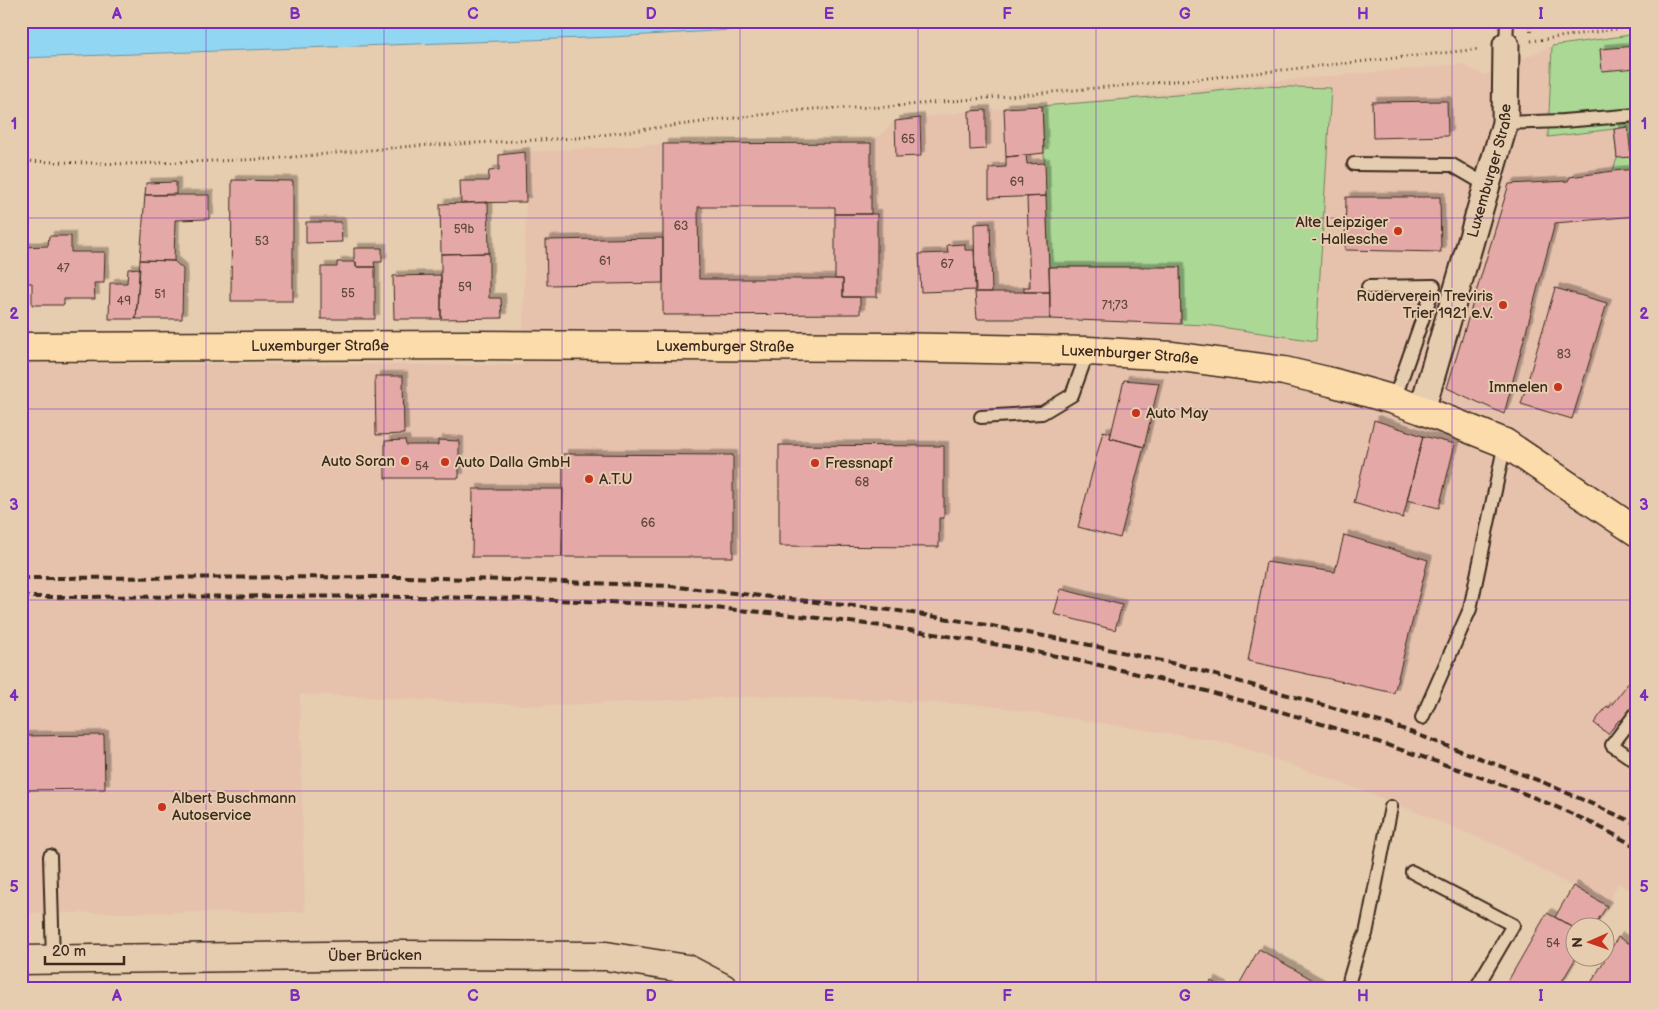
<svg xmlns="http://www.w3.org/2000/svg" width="1658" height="1009" viewBox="0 0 1658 1009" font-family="'Balsamiq Sans',sans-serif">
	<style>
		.built { fill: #e6c2ad }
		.green { fill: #acd896; stroke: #74815a }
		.water { fill: #91d7f3; stroke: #6f929e }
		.building { fill: #e4a9a7; stroke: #3b2a1e; filter: url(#shadow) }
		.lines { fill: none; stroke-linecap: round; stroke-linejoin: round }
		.lane-casing { stroke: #3b2a1e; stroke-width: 16 }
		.street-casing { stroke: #3b2a1e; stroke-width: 29 }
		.secondary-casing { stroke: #3b2a1e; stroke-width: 31 }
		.primary-casing { stroke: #3b2a1e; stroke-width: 31 }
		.path { stroke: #3b2a1e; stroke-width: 3; stroke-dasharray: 1 4; stroke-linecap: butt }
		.lane { stroke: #e7cdaf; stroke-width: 12 }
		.street { stroke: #e7cdaf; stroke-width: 25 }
		.secondary { stroke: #e7cdaf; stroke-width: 28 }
		.primary { stroke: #fddcac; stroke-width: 28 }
		.rail { stroke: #3b2a1e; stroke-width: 4; stroke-dasharray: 8 4; stroke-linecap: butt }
		.grid { fill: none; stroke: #7b2cbf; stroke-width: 1; stroke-opacity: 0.55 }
		.poi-dot { fill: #c8321e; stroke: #e7cdaf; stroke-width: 2 }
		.labels { text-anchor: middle; stroke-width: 4; stroke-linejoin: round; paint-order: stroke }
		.number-label { font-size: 12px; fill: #654a40 }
		.street-label { font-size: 15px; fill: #3b2a1e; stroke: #e7cdaf }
		.poi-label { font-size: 15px; fill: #3b2a1e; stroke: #e7cdaf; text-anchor: start }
		.neatline { fill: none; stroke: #7b2cbf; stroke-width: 2 }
		.grid-label { font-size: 16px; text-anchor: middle; font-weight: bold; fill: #7b2cbf }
	</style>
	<defs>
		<filter id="shadow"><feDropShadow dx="4.5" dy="-4.5" stdDeviation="0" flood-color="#0004"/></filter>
	</defs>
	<rect width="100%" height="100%" fill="#e7cdaf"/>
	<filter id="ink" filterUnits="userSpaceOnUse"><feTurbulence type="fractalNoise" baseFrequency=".02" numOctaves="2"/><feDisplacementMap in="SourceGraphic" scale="10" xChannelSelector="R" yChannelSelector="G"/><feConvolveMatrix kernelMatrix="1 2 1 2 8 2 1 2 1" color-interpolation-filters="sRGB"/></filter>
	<g filter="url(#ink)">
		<path class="built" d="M1552,46L1549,137L1614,129L1617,158L1637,169V895L1618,883L1607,906L1496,845L1374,795L1229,743L983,705L767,696L543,706L300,694L305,912L21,913V363L522,365L526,202L525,152L663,144L871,143L895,121L969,111L1042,106L1263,82L1463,64L1483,75Z"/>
		<path class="green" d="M1637,34V169L1613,171L1617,158L1614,129L1548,137L1552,46Z
			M1259,86L1331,88L1316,341L1207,325L1181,324L1180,267H1049L1042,106L1201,93Z"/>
		<path class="water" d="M21,21H882L612,37L21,58Z"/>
		<path class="building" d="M1637,46V68L1602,71L1600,49Z
			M1447,101L1448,136L1373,138L1372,102Z
			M1042,106L1044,153L1006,157L1004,108Z
			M986,110V149L970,150L969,111Z
			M920,118L921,156L896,157L895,121Z
			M1628,127L1631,157L1617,158L1614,129Z
			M871,143V214H835V207H698L699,279H843V297H860V314L663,315V144Z
			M525,152L526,202L461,203L460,181H488L489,171L499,170V155Z
			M1026,155L1027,164L1045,163L1046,196L989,198V168L1006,167V157Z
			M1637,169V216L1555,223L1504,414L1447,388L1509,184L1568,181L1570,177L1613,171Z
			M232,180L293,181V301H231Z
			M176,182V194L145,195L146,183Z
			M145,195H209V219L175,220L174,261L140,260Z
			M1046,196L1050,292H1024V287H1030L1027,197Z
			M1346,197H1440L1441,252L1345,250Z
			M488,202L489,253L441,254L440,204Z
			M835,214H877V297H843V279H835Z
			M306,222H341L342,242L306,243Z
			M990,223L992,292H975L974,224Z
			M49,236H71V252H105L104,283H94L95,299H64V305H32V283H21V247L48,246Z
			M663,238V283L547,285L546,240Z
			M965,244V250H974L976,290L921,292L919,254L948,253L947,245Z
			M354,248H382V262H374L375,267H356V262H354Z
			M489,253V298H501L502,318L441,319V254Z
			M140,260L174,261L183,269L182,319H136Z
			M337,262H356V267H375V319H321V267H337Z
			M1049,267H1180L1181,324L1050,319Z
			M140,268L136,319H109L110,283H127L128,269Z
			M441,275V319H394L393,276Z
			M1555,288L1607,303L1572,419L1521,404Z
			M975,292H1050V319H977Z
			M375,376H403L404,434L376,435Z
			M1124,380L1159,383L1144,447L1110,438Z
			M1374,420L1423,436L1403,518L1354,503Z
			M1103,431L1111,433L1110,438L1144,447L1120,538L1078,527Z
			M1423,436L1455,444L1439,508L1407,500Z
			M405,440L406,445H438V440L459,441V478H385V441Z
			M779,445L944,446V518H939V547L779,546Z
			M563,454L733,455V557H562Z
			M473,489H563L562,557H472Z
			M1344,535L1428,560L1394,693L1248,661L1266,562L1335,572Z
			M1061,589L1122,605L1115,630L1054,614Z
			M1637,672V701L1621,721L1619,720L1608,734L1594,723L1607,706L1609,708Z
			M1637,719V738L1627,731Z
			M104,735L105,789L21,790V736Z
			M1573,886L1607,906L1594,926H1576V929L1555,917Z
			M1547,913L1576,929V956H1577L1558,988H1504Z
			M1618,937L1637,948V988H1588Z
			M1259,949L1327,988H1237Z
			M1211,981L1223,988H1207Z"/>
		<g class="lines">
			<defs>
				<path id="lane" d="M1506,45L1507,21
					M1505,123L1563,121L1637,115
					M1354,164L1452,165L1488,186
					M1368,287L1434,286L1394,400
					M981,417L1042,413L1072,395L1088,351
					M1637,712L1612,745L1637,762
					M1422,718L1470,609L1505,443
					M50,856L53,960
					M1412,872L1513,925L1476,988
					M1347,988L1359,947L1366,934L1391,807"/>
				<g id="street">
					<path id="s1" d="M1422,410L1505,123L1506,45"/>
				</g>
				<g id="secondary">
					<path id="s2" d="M21,960L403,955L606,956L687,969L723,988"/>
				</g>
				<g id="primary">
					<path id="s3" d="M21,347L466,345L891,347L1088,351L1173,356L1284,371L1331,382L1394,400L1422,410L1505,443L1637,532"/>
				</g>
			</defs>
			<use href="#lane" class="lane-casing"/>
			<use href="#street" class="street-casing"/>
			<use href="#secondary" class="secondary-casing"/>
			<use href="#primary" class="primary-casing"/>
			<path class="path" d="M1529,21L1531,35
				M1531,41L1637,26
				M21,161L127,164L271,159L413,146L578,138L733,118L813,109L886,107L1207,78L1480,49"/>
			<use href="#lane" class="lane"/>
			<use href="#street" class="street"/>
			<use href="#secondary" class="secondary"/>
			<use href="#primary" class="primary"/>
			<path class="rail" d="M21,578L407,577L538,581L669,586L899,611L987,625L1085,644L1180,665L1327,706L1400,728L1545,783L1637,824
				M21,597C237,597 453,593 668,605C908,619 1148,666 1375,741C1446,765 1518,788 1585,820C1603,828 1620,838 1637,847"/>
		</g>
	</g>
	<path class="grid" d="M206,21V988M384,21V988M562,21V988M740,21V988M918,21V988M1096,21V988M1274,21V988M1452,21V988M21,218H1637M21,409H1637M21,600H1637M21,791H1637"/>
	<g class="poi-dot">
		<circle cx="1398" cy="231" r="5"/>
		<circle cx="1503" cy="305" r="5"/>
		<circle cx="1558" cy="387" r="5"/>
		<circle cx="1136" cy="413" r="5"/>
		<circle cx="405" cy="461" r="5"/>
		<circle cx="445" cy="462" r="5"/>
		<circle cx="815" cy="463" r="5"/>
		<circle cx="589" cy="479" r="5"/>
		<circle cx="162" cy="807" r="5"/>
	</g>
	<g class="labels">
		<g class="number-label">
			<text x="908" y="143">65</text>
			<text x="1017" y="186">69</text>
			<text x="681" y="230">63</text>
			<text x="464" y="233">59b</text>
			<text x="262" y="245">53</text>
			<text x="605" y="265">61</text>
			<text x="947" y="268">67</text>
			<text x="63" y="272">47</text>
			<text x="465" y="291">59</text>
			<text x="348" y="297">55</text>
			<text x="160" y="298">51</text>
			<text x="124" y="305">49</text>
			<text x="1115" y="309">71;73</text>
			<text x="1564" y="358">83</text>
			<text x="422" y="470">54</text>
			<text x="862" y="486">68</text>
			<text x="648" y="527">66</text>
			<text x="1553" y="947">54</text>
		</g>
		<g class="street-label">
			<text dy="5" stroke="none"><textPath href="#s1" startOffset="249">Luxemburger Straße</textPath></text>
			<text dy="5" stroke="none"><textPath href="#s3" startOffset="299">Luxemburger Straße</textPath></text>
			<text dy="5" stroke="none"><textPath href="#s3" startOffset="704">Luxemburger Straße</textPath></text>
			<text dy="5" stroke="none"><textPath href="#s3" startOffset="1109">Luxemburger Straße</textPath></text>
			<text dy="5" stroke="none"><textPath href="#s2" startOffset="354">Über Brücken</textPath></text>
		</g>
		<g class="poi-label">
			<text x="1388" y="227" text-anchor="end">Alte Leipziger<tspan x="1388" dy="17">- Hallesche</tspan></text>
			<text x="1493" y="301" text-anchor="end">Ruderverein Treviris<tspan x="1493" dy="17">Trier 1921 e.V.</tspan></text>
			<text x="1548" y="392" text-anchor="end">Immelen</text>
			<text x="1146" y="418">Auto May</text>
			<text x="395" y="466" text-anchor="end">Auto Soran</text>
			<text x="455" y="467">Auto Dalla GmbH</text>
			<text x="825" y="468">Fressnapf</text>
			<text x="599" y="484">A.T.U</text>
			<text x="172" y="803">Albert Buschmann<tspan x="172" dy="17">Autoservice</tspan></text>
		</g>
	</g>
	<rect width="1658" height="1009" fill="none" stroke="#e7cdaf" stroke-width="55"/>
	<g transform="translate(1590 942) rotate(268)"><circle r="24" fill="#e7cdaf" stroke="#a28c75"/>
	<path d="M0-4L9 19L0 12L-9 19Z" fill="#c8321e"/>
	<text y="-8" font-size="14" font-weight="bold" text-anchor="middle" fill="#3b2a1e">N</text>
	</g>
	<path d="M45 956v8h79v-8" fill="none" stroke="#3b2a1e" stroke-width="2.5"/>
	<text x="52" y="956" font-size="15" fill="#3b2a1e" stroke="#e7cdaf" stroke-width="4" paint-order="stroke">20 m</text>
	<rect x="28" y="28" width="1602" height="954" class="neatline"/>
	<g class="grid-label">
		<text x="117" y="19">A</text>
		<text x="295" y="19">B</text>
		<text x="473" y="19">C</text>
		<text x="651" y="19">D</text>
		<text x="829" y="19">E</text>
		<text x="1007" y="19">F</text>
		<text x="1185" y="19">G</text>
		<text x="1363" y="19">H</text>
		<text x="1541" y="19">I</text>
		<text x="14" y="129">1</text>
		<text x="1644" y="129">1</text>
		<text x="14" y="319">2</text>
		<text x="1644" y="319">2</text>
		<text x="14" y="510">3</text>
		<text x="1644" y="510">3</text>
		<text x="14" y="701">4</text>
		<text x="1644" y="701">4</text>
		<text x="14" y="892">5</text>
		<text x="1644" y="892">5</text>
		<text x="117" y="1001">A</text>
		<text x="295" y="1001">B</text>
		<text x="473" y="1001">C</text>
		<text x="651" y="1001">D</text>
		<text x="829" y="1001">E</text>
		<text x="1007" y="1001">F</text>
		<text x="1185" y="1001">G</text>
		<text x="1363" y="1001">H</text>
		<text x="1541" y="1001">I</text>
	</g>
</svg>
